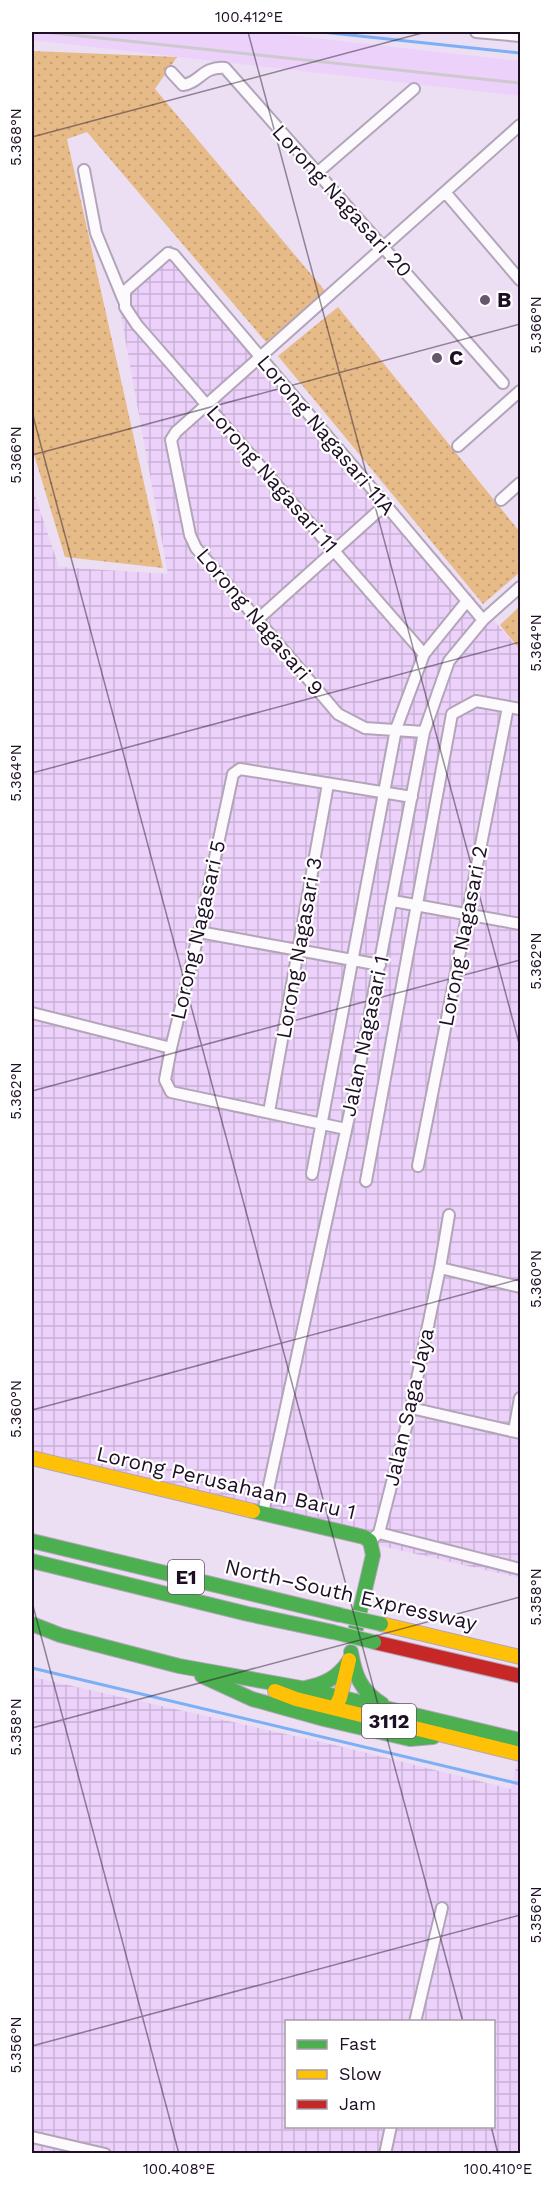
<svg xmlns="http://www.w3.org/2000/svg" width="552" height="2185" viewBox="0 0 552 2185" font-family="'Work Sans',sans-serif">
	<style>
		.built { fill: #ecd1fa }
		.industrial { fill: url(#industrial-grid); fill-rule: evenodd }
		.grass { fill: url(#grass-dots) }
		.lines { fill: none; stroke-linecap: round; stroke-linejoin: round }
		.stream { stroke: #7daff6; stroke-width: 3 }
		.street-casing { stroke: #b3a5b9; stroke-width: 14 }
		.fast-casing { stroke: #b3a5b9; stroke-width: 16 }
		.slow-casing { stroke: #b3a5b9; stroke-width: 16 }
		.jam-casing { stroke: #b3a5b9; stroke-width: 16 }
		.street { stroke: #fcfafd; stroke-width: 10 }
		.fast { stroke: #4caf50; stroke-width: 14 }
		.slow { stroke: #ffc107; stroke-width: 14 }
		.jam { stroke: #c62828; stroke-width: 14 }
		.rail { stroke: #cdc9ce; stroke-width: 3 }
		.fast-bridge-casing { stroke: #c6becb; stroke-width: 16; stroke-linecap: butt }
		.fast-bridge { stroke: #4caf50; stroke-width: 14 }
		.ticks { fill: none; stroke: #1e0f25; stroke-width: 1.5; stroke-opacity: 0.45 }
		.poi-dot { fill: #66576d; stroke: #fff; stroke-width: 2 }
		.labels { text-anchor: middle; stroke-width: 4.5; stroke-linejoin: round; paint-order: stroke }
		.shield { fill: #fff; stroke: #625766; stroke-width: 1.5 }
		.shield-label { font-size: 20px; font-weight: bold; fill: #1e0f25 }
		.street-label { font-size: 21px; fill: #1e0f25; stroke: #fff }
		.poi-label { font-size: 21px; font-weight: bold; fill: #1e0f25; stroke: #fff; text-anchor: start }
		.neatline { fill: none; stroke: #1e0f25; stroke-width: 2 }
		.ticks-label { font-size: 15px; text-anchor: middle; fill: #1e0f25 }
	</style>
	<defs>
		<pattern id="industrial-grid" width="8" height="8" patternUnits="userSpaceOnUse" patternTransform="scale(1.5)"><rect width="8" height="8" fill="#ecd1fa"/><path d="M0 4h8M4 0v8" fill="none" stroke="#cab2d6"/></pattern>
		<pattern id="grass-dots" width="8" height="8" patternUnits="userSpaceOnUse" patternTransform="scale(1.5)"><rect width="8" height="8" fill="#e7bb87"/><path d="M2 2h.1M6 6h.1" fill="none" stroke="#c6a074" stroke-width="1.8" stroke-linecap="round"/></pattern>
	</defs>
	<rect width="100%" height="100%" fill="#ecdef3"/>
	<path class="built" d="M32,32H260L520,61V96L32,40Z"/>
	<path class="industrial" d="M171,245L520,651V1578L32,1465V487L59,567L168,574L117,294Z
		M32,1677L339,1746L511,1789L518,1758H520V2153L32,2154ZM286,2022H494V2126H286Z"/>
	<path class="grass" d="M32,51L177,57L155,89L326,292L266,342L87,132L67,139L163,568L65,557L32,448Z
		M338,307L520,532V572L483,604L278,356Z
		M520,606V650L500,625Z"/>
	<g class="lines">
		<path class="stream" d="M322,32L520,53
			M32,1668L520,1784"/>
		<defs>
			<path id="street" d="M476,32L520,36
				M171,72L183,85C200,83 202,66 225,68L503,383
				M84,170L96,233L124,301
				M317,173L414,89
				M445,192L520,280
				M458,446L520,391
				M501,500L520,483
				M257,620L385,505
				M424,654L137,325L125,307V291L168,253L174,255L483,620
				M424,732L365,728L338,714L196,548L190,535L171,440L176,432L520,125
				M393,901L520,924
				M199,932L380,965
				M32,1013L171,1048
				M269,1112L328,784
				M346,1129L171,1092L165,1080L171,1048L199,932L233,774L240,769L412,797
				M418,1166L508,707
				M312,1174L396,729L424,654L467,601
				M366,1181L452,714L476,701L520,709
				M440,1268L520,1287
				M411,1408L520,1433
				M514,1431L520,1398
				M263,1513L358,1075L424,732L449,661L483,620L520,587
				M379,1533L520,1569
				M370,1541L379,1533L411,1408L440,1268L449,1215
				M415,2022L442,1908
				M32,2137L105,2154
				M385,2154L391,2126"/>
			<path id="fast" d="M253,1511L364,1537L370,1541L373,1555L356,1628
				M32,1541L340,1615
				M32,1561L248,1614L333,1632
				M32,1624L60,1635L179,1666L301,1688L520,1740
				M351,1652C355,1676 361,1691 382,1704
				M202,1676L252,1699L324,1719L410,1739L433,1737
				M305,1688C325,1684 337,1678 349,1661"/>
			<path id="slow" d="M32,1458L253,1511
				M381,1624L520,1657
				M275,1691L296,1699L520,1754
				M336,1706L340,1698L349,1660"/>
			<path id="jam" d="M374,1642L520,1676"/>
		</defs>
		<use href="#street" class="street-casing"/>
		<use href="#fast" class="fast-casing"/>
		<use href="#slow" class="slow-casing"/>
		<use href="#jam" class="jam-casing"/>
		<use href="#street" class="street"/>
		<use href="#fast" class="fast"/>
		<use href="#slow" class="slow"/>
		<use href="#jam" class="jam"/>
		<path class="rail" d="M44,32L520,83"/>
		<defs>
			<path id="fast-bridge" d="M340,1615L381,1624
				M333,1632L374,1642"/>
		</defs>
		<use href="#fast-bridge" class="fast-bridge-casing"/>
		<use href="#fast-bridge" class="fast-bridge"/>
	</g>
	<path class="ticks" d="M248,32L520,1047M32,137L426,32M32,412L463,2022M32,455L520,324M32,773L520,642M32,1091L520,960M32,1410L520,1279M32,1602L179,2154M32,1728L520,1597M32,2046L520,1915M491,2126L498,2154"/>
	<g class="poi-dot">
		<circle cx="485" cy="300" r="6"/>
		<circle cx="437" cy="358" r="6"/>
	</g>
	<g class="labels">
		<g class="shield">
			<rect x="168" y="1560" width="36" height="34" rx="4.5"/>
			<rect x="362" y="1704" width="54" height="34" rx="4.5"/>
		</g>
		<g class="shield-label">
			<text x="186" y="1584">E1</text>
			<text x="389" y="1728">3112</text>
		</g>
		<g class="street-label">
			<text transform="translate(342 201) rotate(48)" y="7">Lorong Nagasari 20</text>
			<text transform="translate(326 435) rotate(50)" y="7">Lorong Nagasari 11A</text>
			<text transform="translate(272 479) rotate(49)" y="7">Lorong Nagasari 11</text>
			<text transform="translate(260 622) rotate(50)" y="7">Lorong Nagasari 9</text>
			<text transform="translate(198 930) rotate(-77)" y="7">Lorong Nagasari 5</text>
			<text transform="translate(463 936) rotate(-79)" y="7">Lorong Nagasari 2</text>
			<text transform="translate(299 948) rotate(-80)" y="7">Lorong Nagasari 3</text>
			<text transform="translate(365 1036) rotate(-78)" y="7">Jalan Nagasari 1</text>
			<text transform="translate(409 1407) rotate(-77)" y="7">Jalan Saga Jaya</text>
			<text transform="translate(226 1483) rotate(13)" y="7">Lorong Perusahaan Baru 1</text>
			<text transform="translate(351 1595) rotate(13)" y="7">North–South Expressway</text>
		</g>
		<g class="poi-label">
			<text x="497" y="307">B</text>
			<text x="449" y="365">C</text>
		</g>
	</g>
	<rect width="552" height="2185" fill="none" stroke="#ffffff" stroke-width="66"/>
	<rect x="285" y="2020" width="210" height="108" fill="#ffffff" stroke="#a59fa8" stroke-width="1.5"/>
	<rect x="297" y="2040" width="30" height="9" fill="#4caf50" stroke="#a59fa8" stroke-width="1.5"/>
	<text x="339" y="2050" font-size="18" fill="#1e0f25">Fast</text>
	<rect x="297" y="2070" width="30" height="9" fill="#ffc107" stroke="#a59fa8" stroke-width="1.5"/>
	<text x="339" y="2080" font-size="18" fill="#1e0f25">Slow</text>
	<rect x="297" y="2100" width="30" height="9" fill="#c62828" stroke="#a59fa8" stroke-width="1.5"/>
	<text x="339" y="2110" font-size="18" fill="#1e0f25">Jam</text>
	<rect x="33" y="33" width="486" height="2119" class="neatline"/>
	<g class="ticks-label">
		<text x="249" y="22">100.412°E</text>
		<text transform="translate(16 137) rotate(-90)" y="5">5.368°N</text>
		<text transform="translate(536 325) rotate(-90)" y="5">5.366°N</text>
		<text transform="translate(16 455) rotate(-90)" y="5">5.366°N</text>
		<text transform="translate(536 643) rotate(-90)" y="5">5.364°N</text>
		<text transform="translate(16 773) rotate(-90)" y="5">5.364°N</text>
		<text transform="translate(536 961) rotate(-90)" y="5">5.362°N</text>
		<text transform="translate(16 1091) rotate(-90)" y="5">5.362°N</text>
		<text transform="translate(536 1279) rotate(-90)" y="5">5.360°N</text>
		<text transform="translate(16 1409) rotate(-90)" y="5">5.360°N</text>
		<text transform="translate(536 1597) rotate(-90)" y="5">5.358°N</text>
		<text transform="translate(16 1727) rotate(-90)" y="5">5.358°N</text>
		<text transform="translate(536 1915) rotate(-90)" y="5">5.356°N</text>
		<text transform="translate(16 2045) rotate(-90)" y="5">5.356°N</text>
		<text x="179" y="2174">100.408°E</text>
		<text x="498" y="2174">100.410°E</text>
	</g>
</svg>
